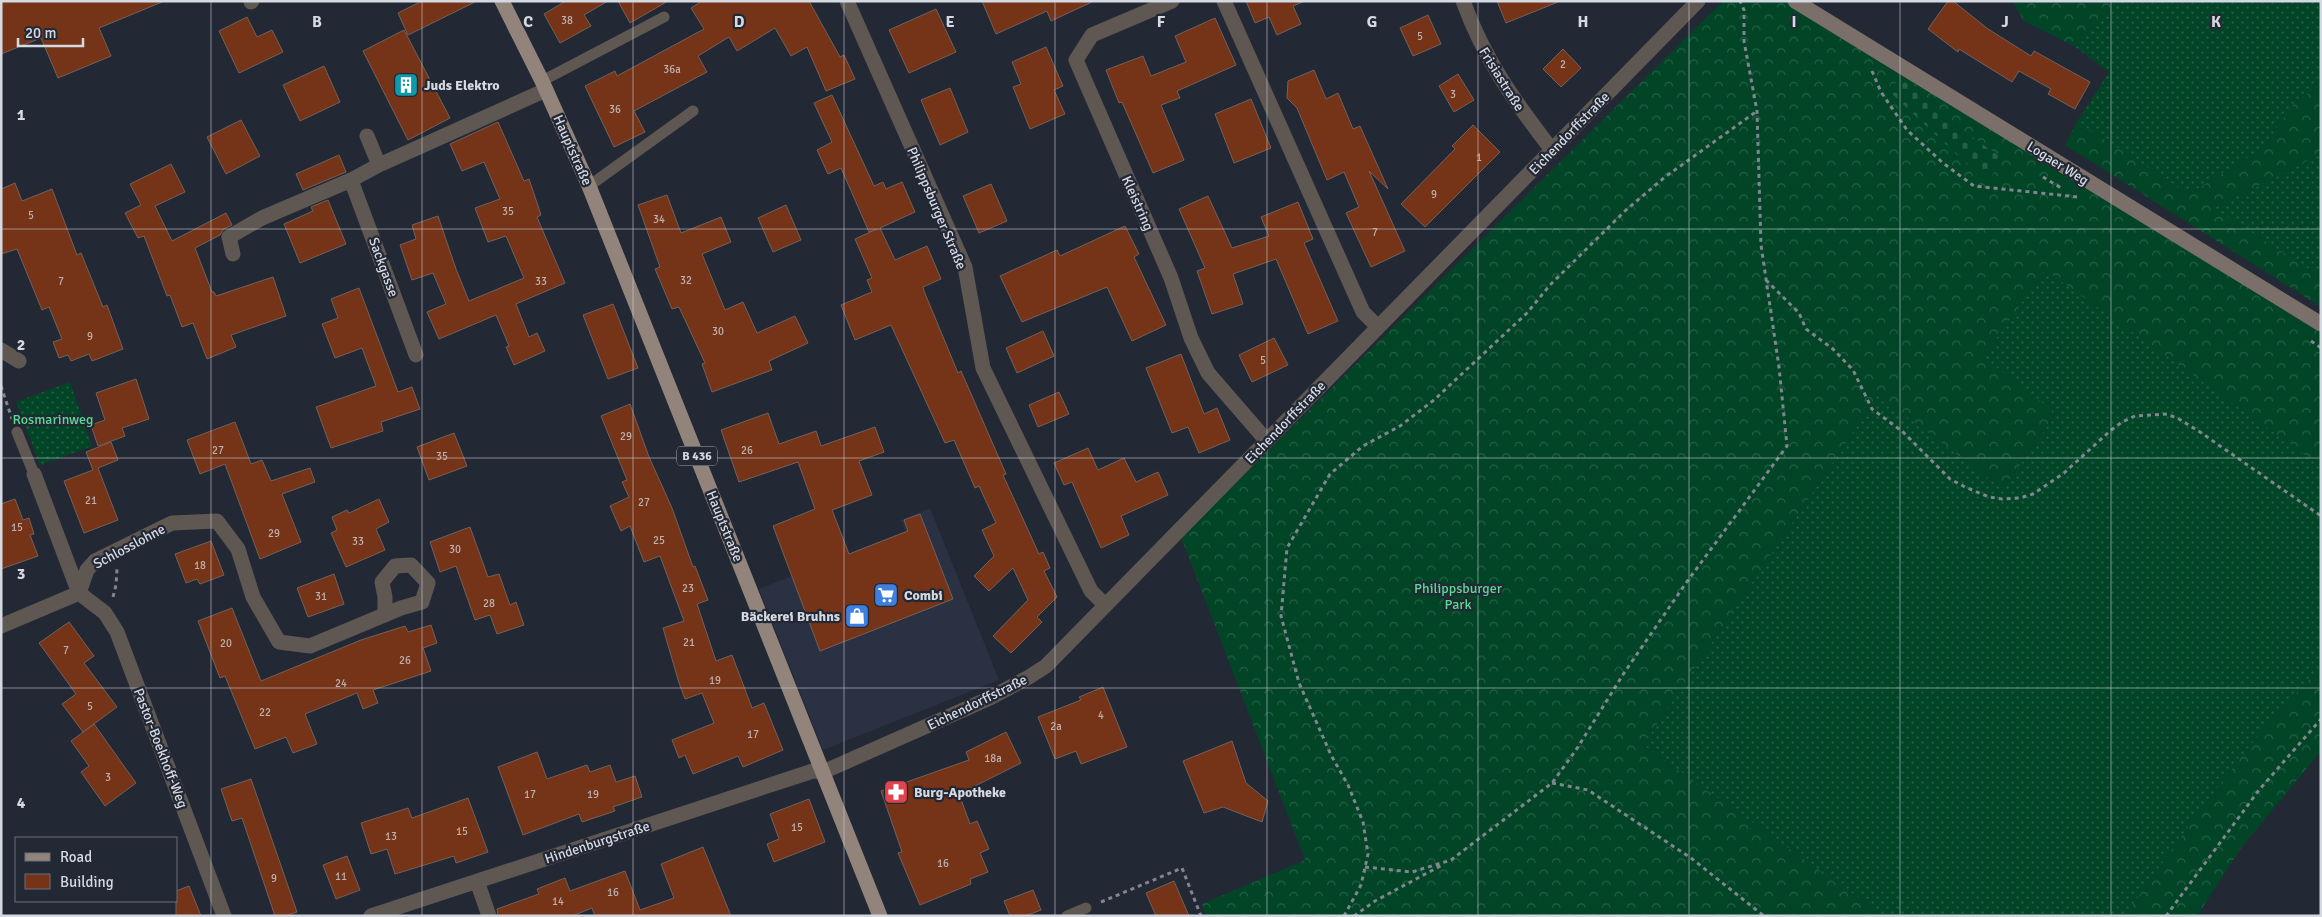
<svg xmlns="http://www.w3.org/2000/svg" width="2322" height="917" viewBox="0 0 2322 917" font-family="Signika,sans-serif">
	<style>
		.built { fill: #2a3143 }
		.grass { fill: url(#grass-dots) }
		.forest { fill: url(#forest-crowns); fill-rule: evenodd }
		.cemetery { fill: url(#cemetery-stones) }
		.building { fill: #753417; stroke: #73615a }
		.lines { fill: none; stroke-linecap: round; stroke-linejoin: round }
		.path { stroke: #808590; stroke-width: 3; stroke-dasharray: 4 4; stroke-linecap: butt }
		.lane { stroke: #5e5752; stroke-width: 11 }
		.street { stroke: #5e5752; stroke-width: 15 }
		.secondary { stroke: #7b7069; stroke-width: 15 }
		.primary { stroke: #92847b; stroke-width: 15 }
		.grid { fill: none; stroke: #d5d9e2; stroke-width: 1; stroke-opacity: 0.55 }
		.labels { text-anchor: middle; stroke-width: 4.5; stroke-linejoin: round; paint-order: stroke }
		.number-label { font-size: 11px; fill: #bdb0af }
		.shield { fill: #232835; stroke: #a0a4ae; stroke-width: 1 }
		.shield-label { font-size: 12px; font-weight: bold; fill: #d5d9e2 }
		.street-label { font-size: 14px; fill: #d5d9e2; stroke: #232835 }
		.poi-label { font-size: 14px; font-weight: bold; fill: #d5d9e2; stroke: #232835; text-anchor: start }
		.park-label { font-size: 14px; fill: #59db93; stroke: #232835 }
		.grid-label { font-size: 16px; text-anchor: middle; font-weight: bold; fill: #d5d9e2; stroke: #232835; stroke-width: 4.5; stroke-linejoin: round; paint-order: stroke }
	</style>
	<defs>
		<pattern id="grass-dots" width="8" height="8" patternUnits="userSpaceOnUse" patternTransform="scale(1.25)"><rect width="8" height="8" fill="#014526"/><path d="M2 2h.1M6 6h.1" fill="none" stroke="#255f45" stroke-width="1.8" stroke-linecap="round"/></pattern>
		<pattern id="forest-crowns" width="20" height="18" patternUnits="userSpaceOnUse" patternTransform="scale(1.25)"><rect width="20" height="18" fill="#014526"/><path d="M2 6a3 3 0 1 1 6 0M12 15a3 3 0 1 1 6 0" fill="none" stroke="#255f45"/></pattern>
		<pattern id="cemetery-stones" width="16" height="16" patternUnits="userSpaceOnUse" patternTransform="scale(1.25)"><rect width="16" height="16" fill="#014526"/><path d="M2 7V4a2 2 0 0 1 4 0v3zM10 15v-3a2 2 0 0 1 4 0v3z" fill="#255f45"/></pattern>
	</defs>
	<rect width="100%" height="100%" fill="#232835"/>
	<path class="built" d="M930,508L999,680L823,750L759,589L905,531L901,520Z"/>
	<path class="grass" d="M2114,1H2321V85L2295,102L2263,148L2189,194L2077,122L2109,72L2074,46L2107,12Z
		M2321,151V277L2213,208L2309,160Z
		M2045,269L2321,466V667C2246,742 2186,830 2125,916H1884L1643,745L1878,395L2003,489L2056,414L1983,357Z
		M70,382L92,446L40,465L16,402Z"/>
	<path class="forest" d="M1723,1H1788L2321,333V466L2045,270L1983,357L2056,413L2003,489L1878,395L1643,745L1884,916H1206L1202,904L1305,860L1181,537ZM1901,75L1955,125L2002,158L1988,183L1890,92Z
		M2012,1H2114L2107,12L2074,46L2024,21Z
		M2321,85V151L2309,160L2214,208L2321,277V307L2065,145L2077,122L2189,194L2263,148L2295,102Z
		M2321,667V751L2241,848L2197,916H2125C2186,830 2246,742 2321,667Z"/>
	<path class="cemetery" d="M1901,75L1955,125L2002,158L1988,184L1890,92Z"/>
	<path class="building" d="M1,1H162V2L99,28L111,56L58,78L41,38L1,54Z
		M422,1H477L408,35L398,13Z
		M566,1H608L584,15L591,26L560,43L544,14Z
		M618,1H668L630,23Z
		M702,1H809L840,57L844,55L855,79L826,91L807,47L791,56L775,28L737,51L729,37L698,56L707,72L634,111L645,132L614,147L585,86L615,71L617,76L704,29L691,8Z
		M982,1H1094L1051,21L1047,11L996,34Z
		M1246,1H1305L1293,6L1301,24L1277,35L1269,17L1255,23Z
		M1497,1H1558V2L1506,23Z
		M1948,1H1953L1988,29L2031,56L2034,51L2090,82L2075,109L2048,94L2051,89L2019,71L2012,82L1959,49L1958,52L1928,29Z
		M936,9L956,52L909,73L889,30Z
		M1428,15L1441,44L1413,56L1400,28Z
		M247,17L257,37L272,30L283,52L239,73L219,31Z
		M1215,18L1236,65L1177,91L1180,98L1161,105L1184,160L1153,173L1122,102L1119,103L1106,70L1143,56L1151,76L1186,62L1175,36Z
		M404,30L450,118L408,140L363,51Z
		M1046,47L1063,86L1054,90L1065,114L1030,129L1013,87L1021,84L1012,62Z
		M1563,49L1581,68L1561,87L1543,69Z
		M324,66L340,102L300,121L283,85Z
		M1314,70L1326,99L1338,93L1353,129L1360,126L1388,189L1369,171L1405,251L1371,267L1346,213L1359,207L1344,172L1327,180L1297,108L1287,98L1288,81Z
		M1458,74L1474,100L1454,112L1439,86Z
		M950,88L968,132L940,145L921,100Z
		M832,95L874,186L883,182L886,189L902,182L915,212L880,228L895,260L927,246L941,279L923,287L924,291L958,373L961,371L1006,474L1003,475L1039,554L1043,552L1050,568L1044,571L1057,597L1037,617L1042,622L1011,653L993,636L1028,600L1013,568L989,591L974,576L994,556L982,530L996,523L979,486L975,488L954,440L945,443L891,325L855,340L841,305L872,292L867,280L872,278L855,239L877,229L869,232L841,168L828,174L817,150L832,142L814,103Z
		M1251,99L1271,148L1234,163L1215,114Z
		M241,120L260,156L226,174L207,137Z
		M498,122L524,181L529,179L541,215L537,217L565,283L516,304L529,337L537,333L545,351L514,365L506,347L509,346L496,315L439,339L427,312L446,304L433,273L412,280L400,245L416,239L412,225L438,216L456,269L469,301L524,278L506,236L488,242L475,208L500,199L484,162L462,171L450,144Z
		M1473,125L1500,152L1425,227L1401,204L1455,149L1452,146Z
		M339,155L346,172L303,190L296,174Z
		M171,164L185,192L155,206L172,241L226,213L232,225L224,229L220,235L195,248L212,292H214L216,296L273,277L286,316L231,335L236,347L207,359L193,323L182,327L170,295L167,296L144,236L138,238L125,213L141,205L130,184Z
		M15,183L22,201L52,189L77,255L81,253L103,307L107,305L123,349L92,361L89,354L71,361L68,355L59,358L53,342L62,339L49,307L42,310L17,249L1,254V189Z
		M991,184L1007,221L979,233L963,196Z
		M667,195L681,233L721,217L731,242L702,254L725,310L743,302L757,333L795,316L808,343L769,361L772,370L712,392L702,364L705,363L679,307L672,309L655,269L660,267L638,205Z
		M1208,196L1232,248L1269,236L1261,217L1298,202L1313,239L1304,243L1338,321L1308,334L1276,259L1233,274L1243,304L1212,314L1197,271L1205,268L1179,209Z
		M328,200L346,244L300,263L284,224L313,211L311,207Z
		M786,205L801,240L773,252L758,218Z
		M1125,226L1139,254L1134,257L1166,325L1132,341L1107,287L1022,322L1000,276L1057,250L1060,256Z
		M359,288L398,392L412,387L420,409L381,422L383,431L331,448L316,407L376,386L362,348L335,358L322,324L338,318L331,299Z
		M613,304L638,368L608,379L583,315Z
		M1043,331L1054,356L1017,373L1006,348Z
		M1274,338L1288,365L1252,382L1239,355Z
		M1181,354L1204,414L1217,408L1230,440L1199,453L1188,427L1172,433L1146,368Z
		M136,379L149,419L122,428L125,436L98,446L91,425L105,420L96,393Z
		M1059,392L1069,414L1038,427L1029,405Z
		M630,404L649,457L672,508L693,567L695,566L708,600L697,604L716,661L732,655L752,708L764,703L783,750L743,767L738,756L693,774L685,755L679,758L672,740L714,723L702,693L685,699L679,683L663,628L684,621L660,556L644,562L630,526L621,531L610,506L629,497L622,482L627,480L601,416Z
		M768,413L779,444L816,431L821,446L875,427L884,452L859,461L872,495L832,510L849,554L908,531L904,520L920,514L953,599L820,651L773,526L815,509L798,462L739,482L721,430Z
		M235,422L251,464L262,460L271,481L310,468L315,482L282,494L301,542L260,559L225,464L200,474L187,440Z
		M454,433L467,466L429,480L417,447Z
		M111,442L118,460L98,468L118,520L84,533L64,481L93,470L86,452Z
		M1088,448L1098,470L1124,458L1136,482L1158,472L1168,495L1121,516L1129,535L1101,548L1072,482L1064,485L1054,463Z
		M15,499L23,520L29,518L34,534L30,535L38,556L1,569V504Z
		M379,499L389,522L376,529L385,550L346,567L331,533L337,530L332,517L347,510L349,513Z
		M470,527L488,577L499,574L510,605L516,602L524,625L497,634L490,615L475,620L456,566L440,572L430,542Z
		M211,541L224,575L200,584L197,579L186,583L175,554Z
		M334,574L344,604L308,617L297,588Z
		M232,608L261,681L361,640L405,626L408,632L431,625L437,643L423,648L431,671L373,690L378,703L363,709L357,693L305,714L317,744L293,753L286,737L255,749L225,676L220,678L198,621Z
		M69,622L94,656L84,663L117,707L83,732L62,704L76,694L39,643Z
		M1103,687L1127,747L1081,764L1076,751L1055,759L1038,717L1081,700L1079,697Z
		M94,724L136,783L105,806L81,772L89,766L71,741Z
		M1006,732L1021,763L959,794L970,824L977,821L989,849L980,853L988,872L970,879L971,884L920,905L898,853L902,852L881,791L969,760L966,752Z
		M1232,741L1246,783L1268,801L1262,822L1223,807L1204,813L1183,761Z
		M537,752L547,779L587,765L590,772L610,765L616,782L635,776L642,797L613,807L615,811L582,822L579,814L523,835L498,767Z
		M251,779L297,912L285,916H275L242,818L232,821L221,789Z
		M468,798L488,852L456,863L454,856L395,874L387,849L371,854L361,823L408,808L412,818Z
		M809,799L825,842L774,862L767,844L779,839L770,814Z
		M703,847L731,916H595L592,908L572,916H498L497,909L539,894L537,889L565,878L570,891L625,871L640,910L674,898L661,864Z
		M347,856L360,890L336,899L323,865Z
		M1174,881L1189,916H1156L1146,893Z
		M189,886L201,916H176V891Z
		M1033,890L1041,910L1025,916H1010L1004,901Z"/>
	<g class="lines">
		<path class="path" d="M1872,71L1881,92L1907,130L1943,163L1974,186L2078,197
			M2043,177L2061,188
			M1766,280L1799,313L1806,329L1833,349L1853,370L1872,409L1903,432L1950,479L1965,487L1989,497L2002,499L2020,498L2033,494L2064,473L2110,431L2122,422L2135,416L2167,414L2179,419L2200,432L2321,516
			M2311,341L2321,348
			M1,386L12,419
			M113,597L116,585L117,569
			M1552,783L1588,790L1691,858L1764,916
			M1365,867L1412,872L1451,860L1552,783L1576,750L1624,673L1686,583L1787,446L1779,367L1761,245L1757,111L1744,41V10L1740,1
			M1101,902L1182,868L1201,916
			M1344,916L1361,885L1368,854L1363,822L1348,785L1331,755L1299,683L1281,616L1287,548L1330,474L1363,446L1400,426L1434,400L1527,313L1550,285L1626,210L1665,177L1757,111
			M1354,916L1375,901L1444,864
			M2166,916L2259,790L2321,719"/>
		<path class="lane" d="M542,81L664,17
			M589,186L693,111
			M17,432L34,474
			M1067,916L1086,908"/>
		<path class="street" d="M847,1L965,267L983,368L1091,591L1105,605
			M1172,1L1092,35L1076,60L1171,278L1191,338L1208,373L1266,440
			M1224,1L1363,312L1378,327
			M1463,1C1484,59 1515,102 1552,150
			M251,2L252,1
			M367,136L379,165
			M233,254L229,237L262,218L351,180
			M1,350L19,361
			M416,355L351,180L379,165L546,90
			M34,474L79,593
			M79,593L105,613L117,632L224,916
			M1,626L79,593L87,570L95,561L172,523L217,521L238,549L253,597L279,642L310,646L401,608L422,602L428,583L411,565L395,566L382,582L385,597V615
			M477,881L489,916
			M371,916L813,771L823,772L990,698L1029,677L1046,666L1698,1"/>
		<path class="secondary" d="M1795,1L2321,324"/>
		<path class="primary" d="M502,1L542,81L589,186L880,916"/>
	</g>
	<path class="grid" d="M211,1V916M422,1V916M633,1V916M844,1V916M1055,1V916M1267,1V916M1478,1V916M1689,1V916M1900,1V916M2111,1V916M1,229H2321M1,458H2321M1,688H2321"/>
	<defs>
		<symbol id="building-square" viewBox="-11 -11 22 22"><rect x="-9" y="-9" width="18" height="18" rx="4" fill="#0f9aa8" stroke="#232835"/><path d="M-4-6H4V6H1V3H-1V6H-4ZM-2.5-4.3h1.7v1.8h-1.7ZM.8-4.3h1.7v1.8H.8ZM-2.5-1h1.7V.8h-1.7ZM.8-1h1.7V.8H.8Z" fill="#fff"/></symbol>
		<symbol id="supermarket-square" viewBox="-11 -11 22 22"><rect x="-9" y="-9" width="18" height="18" rx="4" fill="#3f7fe0" stroke="#232835"/><path d="M-6-5.5h2.5l.6 2H6L4.5 2H-2.5L-4.4-4H-6ZM-1.5 3.2a1.3 1.3 0 1 0 .1 0ZM3 3.2a1.3 1.3 0 1 0 .1 0Z" fill="#fff"/></symbol>
		<symbol id="shop-square" viewBox="-11 -11 22 22"><rect x="-9" y="-9" width="18" height="18" rx="4" fill="#3f7fe0" stroke="#232835"/><path d="M-5-2.5h2.3a2.7 3.5 0 0 1 5.4 0H5L5.5 6h-11ZM-1.5-2.5h3a1.5 2.3 0 0 0-3 0Z" fill="#fff"/></symbol>
		<symbol id="pharmacy-square" viewBox="-11 -11 22 22"><rect x="-9" y="-9" width="18" height="18" rx="4" fill="#e0444e" stroke="#232835"/><path d="M-2-6h4v4h4v4h-4v4h-4v-4h-4v-4h4Z" fill="#fff"/></symbol>
	</defs>
	<g fill-rule="evenodd">
		<use href="#building-square" x="392" y="71" width="28" height="28"/>
		<use href="#supermarket-square" x="872" y="581" width="28" height="28"/>
		<use href="#shop-square" x="843" y="602" width="28" height="28"/>
		<use href="#pharmacy-square" x="882" y="778" width="28" height="28"/>
	</g>
	<g class="labels">
		<g class="number-label">
			<text x="567" y="24">38</text>
			<text x="1420" y="40">5</text>
			<text x="1563" y="68">2</text>
			<text x="672" y="73">36a</text>
			<text x="1453" y="98">3</text>
			<text x="615" y="113">36</text>
			<text x="1479" y="161">1</text>
			<text x="1434" y="198">9</text>
			<text x="508" y="215">35</text>
			<text x="31" y="219">5</text>
			<text x="659" y="223">34</text>
			<text x="1375" y="236">7</text>
			<text x="686" y="284">32</text>
			<text x="61" y="285">7</text>
			<text x="541" y="285">33</text>
			<text x="718" y="335">30</text>
			<text x="90" y="340">9</text>
			<text x="1263" y="364">5</text>
			<text x="626" y="440">29</text>
			<text x="218" y="454">27</text>
			<text x="747" y="454">26</text>
			<text x="442" y="460">35</text>
			<text x="91" y="504">21</text>
			<text x="644" y="506">27</text>
			<text x="17" y="531">15</text>
			<text x="274" y="537">29</text>
			<text x="659" y="544">25</text>
			<text x="358" y="545">33</text>
			<text x="455" y="553">30</text>
			<text x="200" y="569">18</text>
			<text x="688" y="592">23</text>
			<text x="321" y="600">31</text>
			<text x="489" y="607">28</text>
			<text x="689" y="646">21</text>
			<text x="226" y="647">20</text>
			<text x="66" y="654">7</text>
			<text x="405" y="664">26</text>
			<text x="715" y="684">19</text>
			<text x="341" y="687">24</text>
			<text x="90" y="710">5</text>
			<text x="265" y="716">22</text>
			<text x="1101" y="719">4</text>
			<text x="1056" y="730">2a</text>
			<text x="753" y="738">17</text>
			<text x="993" y="762">18a</text>
			<text x="108" y="781">3</text>
			<text x="530" y="798">17</text>
			<text x="593" y="798">19</text>
			<text x="797" y="831">15</text>
			<text x="462" y="835">15</text>
			<text x="391" y="840">13</text>
			<text x="943" y="867">16</text>
			<text x="341" y="880">11</text>
			<text x="274" y="882">9</text>
			<text x="613" y="896">16</text>
			<text x="558" y="905">14</text>
		</g>
		<rect class="shield" x="677" y="446.5" width="40" height="19" rx="4"/>
		<g class="shield-label">
			<text x="697" y="460">B 436</text>
		</g>
		<g class="street-label">
			<text transform="translate(1502 79) rotate(58)" y="5">Frisiastraße</text>
			<text transform="translate(1569 133) rotate(-46)" y="5">Eichendorffstraße</text>
			<text transform="translate(573 150) rotate(66)" y="5">Hauptstraße</text>
			<text transform="translate(2058 163) rotate(32)" y="5">Logaer Weg</text>
			<text transform="translate(1138 203) rotate(66)" y="5">Kleistring</text>
			<text transform="translate(937 208) rotate(67)" y="5">Philippsburger Straße</text>
			<text transform="translate(384 267) rotate(70)" y="5">Sackgasse</text>
			<text transform="translate(1285 422) rotate(-46)" y="5">Eichendorffstraße</text>
			<text transform="translate(725 526) rotate(68)" y="5">Hauptstraße</text>
			<text transform="translate(129 546) rotate(-28)" y="5">Schlosslohne</text>
			<text transform="translate(977 702) rotate(-26)" y="5">Eichendorffstraße</text>
			<text transform="translate(161 748) rotate(69)" y="5">Pastor-Boekhoff-Weg</text>
			<text transform="translate(597 842) rotate(-18)" y="5">Hindenburgstraße</text>
		</g>
		<g class="poi-label">
			<text x="424" y="90">Juds Elektro</text>
			<text x="904" y="600">Combi</text>
			<text x="840" y="621" text-anchor="end">Bäckerei Bruhns</text>
			<text x="914" y="797">Burg-Apotheke</text>
		</g>
		<g class="park-label">
			<text x="53" y="424">Rosmarinweg</text>
			<text x="1458" y="593">Philippsburger<tspan x="1458" dy="16">Park</tspan></text>
		</g>
	</g>
	<g class="grid-label">
		<text x="317" y="27">B</text>
		<text x="528" y="27">C</text>
		<text x="739" y="27">D</text>
		<text x="950" y="27">E</text>
		<text x="1161" y="27">F</text>
		<text x="1372" y="27">G</text>
		<text x="1583" y="27">H</text>
		<text x="1794" y="27">I</text>
		<text x="2005" y="27">J</text>
		<text x="2216" y="27">K</text>
		<text x="21" y="120">1</text>
		<text x="21" y="350">2</text>
		<text x="21" y="579">3</text>
		<text x="21" y="808">4</text>
	</g>
	<rect width="2322" height="917" fill="none" stroke="#d5d9e2" stroke-width="5"/>
	<rect x="15" y="837" width="162" height="65" fill="#232835" stroke="#6a6f7a"/>
	<rect x="25" y="853" width="25" height="8" fill="#92847b" stroke="#6a6f7a"/>
	<text x="60" y="862" font-size="15" fill="#d5d9e2">Road</text>
	<rect x="25" y="874" width="25" height="15" fill="#753417" stroke="#6a6f7a"/>
	<text x="60" y="887" font-size="15" fill="#d5d9e2">Building</text>
	<path d="M18 38v8h65v-8" fill="none" stroke="#d5d9e2" stroke-width="2.5"/>
	<text x="25" y="38" font-size="15" fill="#d5d9e2" stroke="#232835" stroke-width="4" paint-order="stroke">20 m</text>
</svg>
